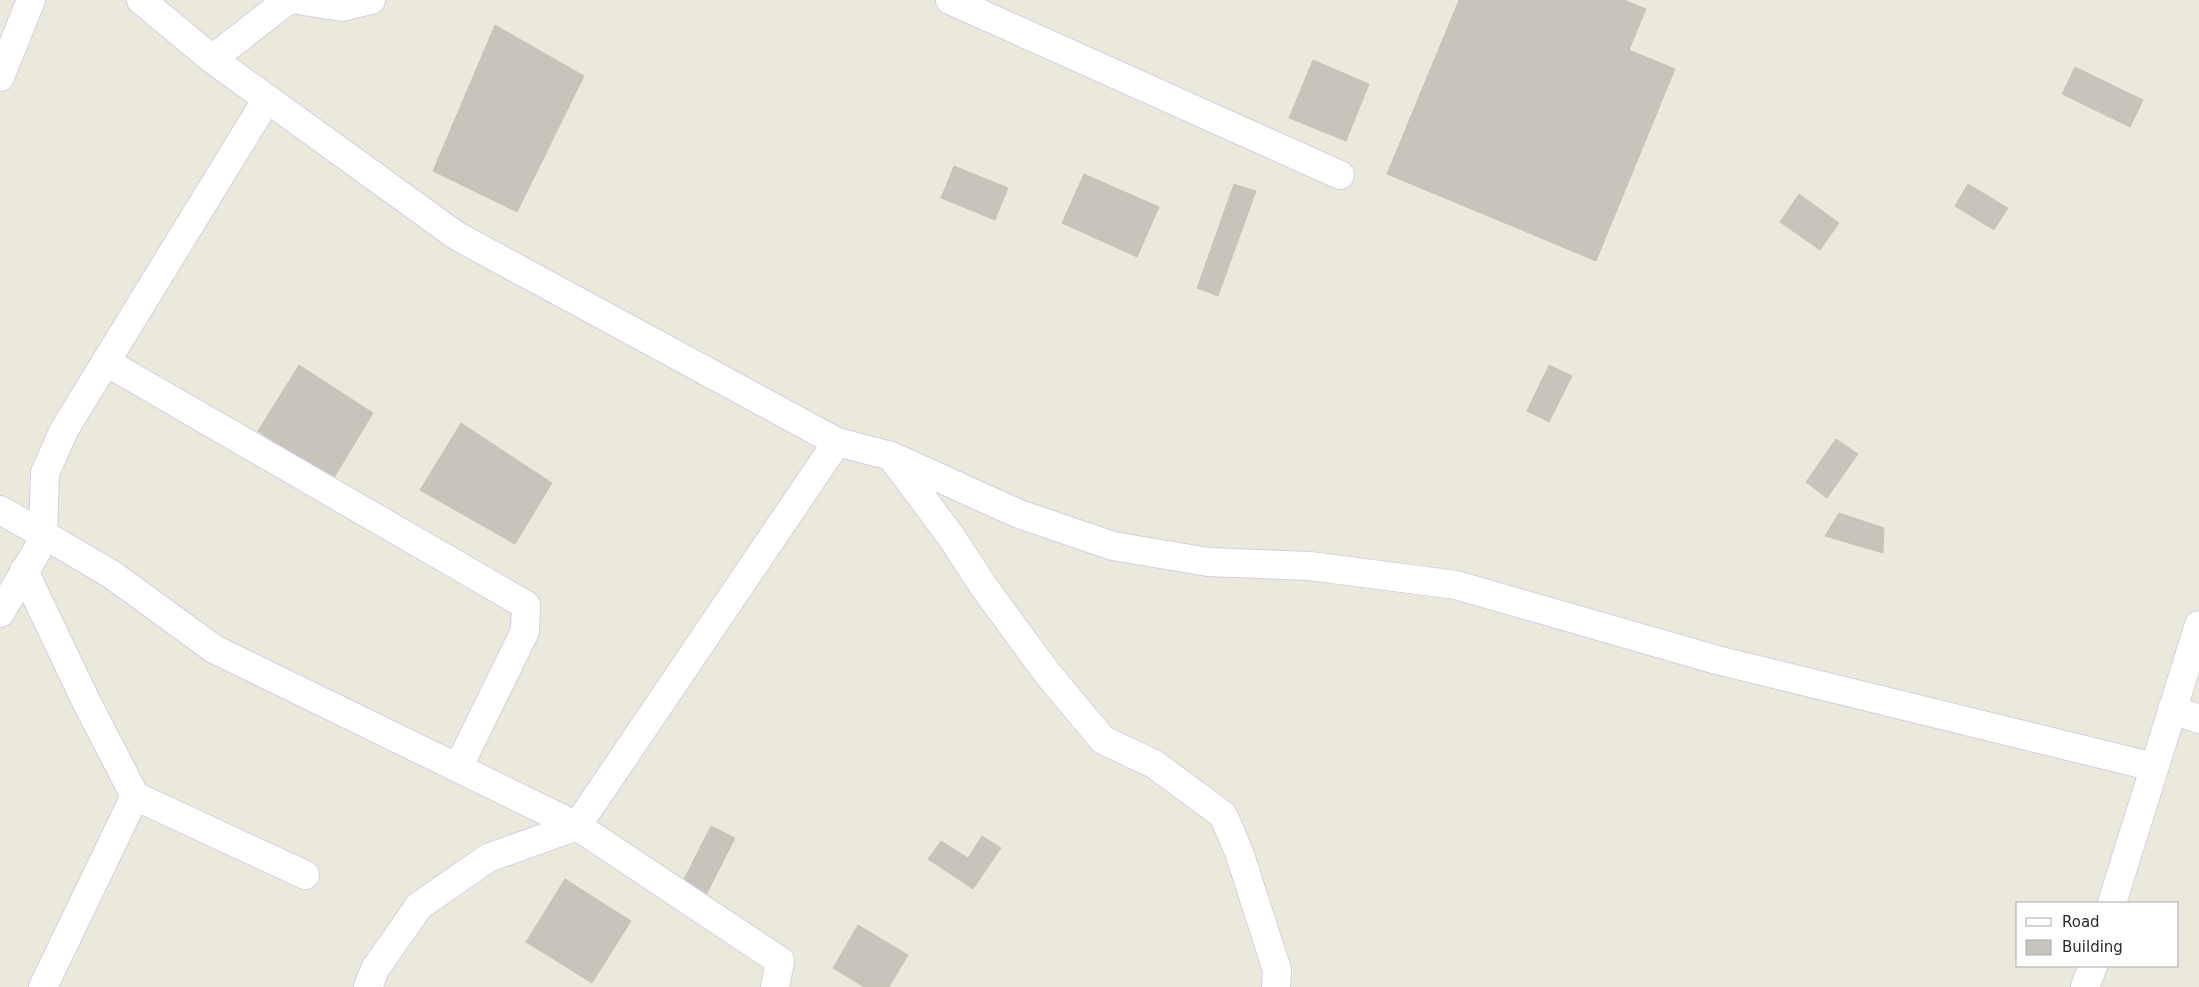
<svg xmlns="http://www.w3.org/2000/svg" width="2199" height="987" viewBox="0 0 2199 987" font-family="'DejaVu Sans',sans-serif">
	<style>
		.building { fill: #c7c5bb; stroke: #c7c5b5 }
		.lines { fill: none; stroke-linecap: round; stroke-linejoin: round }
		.minor-casing { stroke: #d2d0e2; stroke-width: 30 }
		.minor { stroke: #fff; stroke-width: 28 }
	</style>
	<rect width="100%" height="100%" fill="#ebe9db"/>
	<path class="building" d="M1459,0H1624L1646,9L1629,50L1675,69L1596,261L1387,174Z
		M495,25L584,76L517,212L433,171Z
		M1313,60L1369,84L1346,141L1289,118Z
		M2075,67L2143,100L2130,127L2062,94Z
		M954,166L1008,188L995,220L941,198Z
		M1084,174L1159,207L1137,257L1062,223Z
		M1234,184L1256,191L1218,296L1197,288Z
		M1968,184L2008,208L1994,230L1955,206Z
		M1799,194L1839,223L1820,250L1780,222Z
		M299,365L373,413L332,481L258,431Z
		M1549,365L1572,376L1549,422L1527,411Z
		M461,423L552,483L515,544L420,490Z
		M1836,439L1858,454L1827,498L1806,482Z
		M1839,513L1884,528L1883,553L1825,536Z
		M711,826L735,838L706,895L682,883Z
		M982,836L1001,848L973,889L928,859L941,841L968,858Z
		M565,879L631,921L592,983L526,942Z
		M858,925L908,955L889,987H864L833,968Z"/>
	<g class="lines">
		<defs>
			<path id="minor" d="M141,0L212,59L457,236L837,442L891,456L1019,514L1113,546L1208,562L1310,566L1456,585L1717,660L2154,767
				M298,0L342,7L371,0
				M950,0L1340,175
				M212,59L288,0
				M0,77L31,0
				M106,362L526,605L525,631L458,768
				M891,456L950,535L984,587L1047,673L1103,740L1154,764L1223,815L1239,852L1277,970L1276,987
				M0,510L43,534L45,473L64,430L267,99
				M24,571L86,701L135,796L43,987
				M0,613L37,551L43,534L111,574L214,649L577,826L780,961L775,987
				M2172,709L2199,719
				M135,796L305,875
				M2112,903L2199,625
				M368,987L375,969L419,906L488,858L577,826L837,442
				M2085,987L2093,966"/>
		</defs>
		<use href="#minor" class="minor-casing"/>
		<use href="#minor" class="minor"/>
	</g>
	<rect x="2016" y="902" width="162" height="65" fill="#ffffff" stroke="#a9a9a9"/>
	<rect x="2026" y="918" width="25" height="8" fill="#ffffff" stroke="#a9a9a9"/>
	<text x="2062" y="927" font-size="15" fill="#292929">Road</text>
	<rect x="2026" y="940" width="25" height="15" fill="#c7c5bb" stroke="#a9a9a9"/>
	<text x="2062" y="952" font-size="15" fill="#292929">Building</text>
</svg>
